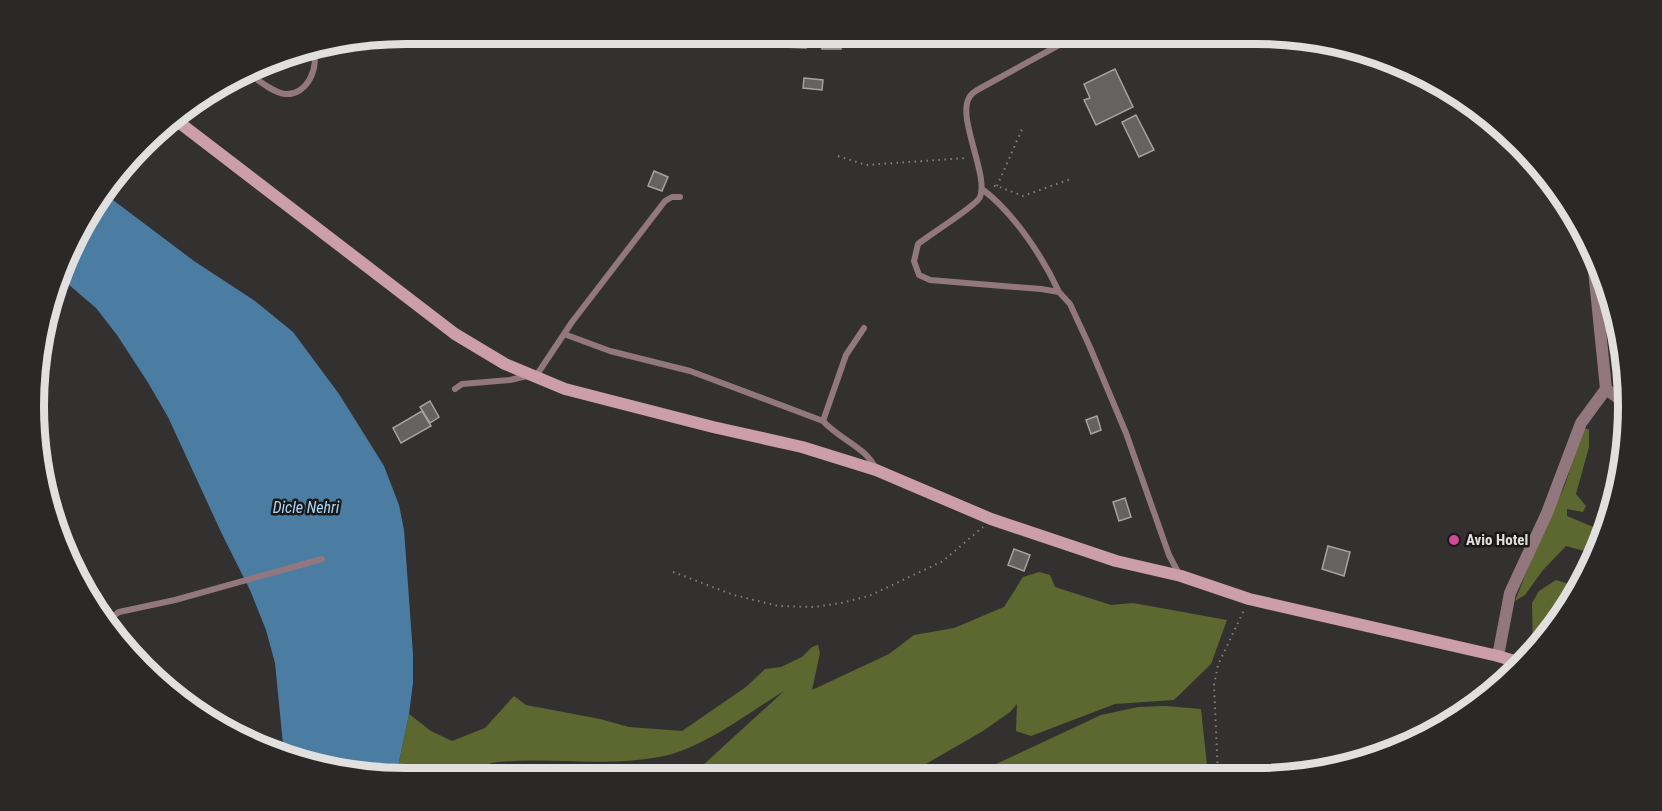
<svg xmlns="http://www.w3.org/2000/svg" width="1662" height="811" viewBox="0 0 1662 811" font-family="'Roboto Condensed',sans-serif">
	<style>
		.forest { fill: #5d6830 }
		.water { fill: #4b7da3 }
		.building { fill: #656260; stroke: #a5a3a1; stroke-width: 1.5 }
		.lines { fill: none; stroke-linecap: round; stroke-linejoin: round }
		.path { stroke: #82807f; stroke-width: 2; stroke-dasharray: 1.5 4.5; stroke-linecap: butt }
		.lane { stroke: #93777e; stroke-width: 6 }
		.street { stroke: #93777e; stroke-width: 12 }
		.secondary { stroke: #cb9ea9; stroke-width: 12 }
		.hotel-dot { fill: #d1479c; stroke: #1a1918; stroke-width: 2 }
		.labels { text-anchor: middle; stroke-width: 5; stroke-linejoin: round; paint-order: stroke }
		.poi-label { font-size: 15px; font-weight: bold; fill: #e1e0df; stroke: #1a1918; text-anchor: start }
		.water-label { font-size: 16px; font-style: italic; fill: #abd6f9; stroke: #1a1918 }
		.rim { fill: none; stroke: #e1e0df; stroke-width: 8 }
	</style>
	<rect width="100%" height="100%" fill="#33312f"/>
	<path class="forest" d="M1583,429H1589V447L1576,494L1586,506L1583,512L1567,509V516L1603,531L1588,552L1566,546L1543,570L1525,595L1515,601L1535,550L1565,485Z
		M1039,572L1050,575L1055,587L1111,605L1133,603L1227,620L1211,664L1174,700L1115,704L1031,736L1016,731L1017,704L1010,712L983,731L905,776L804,777L802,772L786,777H690L784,691C748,713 701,750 659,757C606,767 551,757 498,762C483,763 470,775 455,778C440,781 411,779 396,776L409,714L431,731L452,741L485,728L514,696L526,705L600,719L629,727L682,731L746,687L765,669L781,667L802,657L812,647L818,645L820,653L812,690L889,654L914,635L954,628L1004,607L1023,577Z
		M1556,580L1578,587L1552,633L1533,652L1532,603L1539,591Z
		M1166,706L1201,709L1208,775L957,776L994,765L1101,715L1138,707Z"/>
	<path class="water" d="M105,194L194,261L255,301L293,332L339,394L384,466L399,505L404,530L413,654V683L409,714L396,776L284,754L275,663L266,630L250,590L221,532L168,417L147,381L117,335L96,308L61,278L83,219Z"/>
	<path class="building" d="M822,35H840L841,49H822Z
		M783,43H806V48L783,47Z
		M1115,69L1133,107L1096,125L1084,100L1090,98L1084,84Z
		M804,78L823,80L822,90L803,88Z
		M1136,115L1154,150L1139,157L1122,122Z
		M654,171L668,177L662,191L648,186Z
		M430,401L439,417L430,423L420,407Z
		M422,411L431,426L401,443L393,428Z
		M1097,416L1101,430L1091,434L1086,420Z
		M1125,498L1131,517L1119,521L1113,502Z
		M1328,546L1350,552L1344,576L1322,569Z
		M1014,549L1030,555L1024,571L1008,565Z"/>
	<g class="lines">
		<path class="path" d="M838,156L866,165L966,158
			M994,186H997L1023,196L1071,179
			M997,186L1023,127
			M673,572L734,595L778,606L814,607L841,603L869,596L943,561L983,527
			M1218,775L1214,685L1218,665L1244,610"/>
		<path class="lane" d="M1081,33L979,89C975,91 971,94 969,98C957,118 989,176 980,197C977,205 929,235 918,244L914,261L919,275L930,280L1041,289L1059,292L1070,304L1089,345L1126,433L1169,555L1180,576
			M248,73C258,80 272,92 285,94C307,96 321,66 312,48
			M982,189C1013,212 1043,257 1059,292
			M864,328L846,355L823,421C840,440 865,446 876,469
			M564,334L610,351L690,371L823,421
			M536,376L572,322L665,201L672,197H680
			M455,389L462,384L510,380L527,376
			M109,619L119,612L175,600L322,559"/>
		<path class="street" d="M1606,389L1629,406
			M1498,656L1510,593L1547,513L1581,423L1606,389L1592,250"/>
		<path class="secondary" d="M172,117L455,334L505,364L565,389L713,427L802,447L876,470L991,519L1116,561L1181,576L1249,599L1498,656L1521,663"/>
	</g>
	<circle class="hotel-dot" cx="1454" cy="540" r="6"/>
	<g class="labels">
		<g class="poi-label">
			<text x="1466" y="545">Avio Hotel</text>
		</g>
		<g class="water-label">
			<text x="306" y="513">Dicle Nehri</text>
		</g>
	</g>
	<path d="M0 0H1662V811H0ZM406 44H1256A362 362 0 0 1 1618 406V406A362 362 0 0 1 1256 768H406A362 362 0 0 1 44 406V406A362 362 0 0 1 406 44Z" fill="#2a2928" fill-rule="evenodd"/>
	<path class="rim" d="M406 44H1256A362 362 0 0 1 1618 406V406A362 362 0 0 1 1256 768H406A362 362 0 0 1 44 406V406A362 362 0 0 1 406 44Z"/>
</svg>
